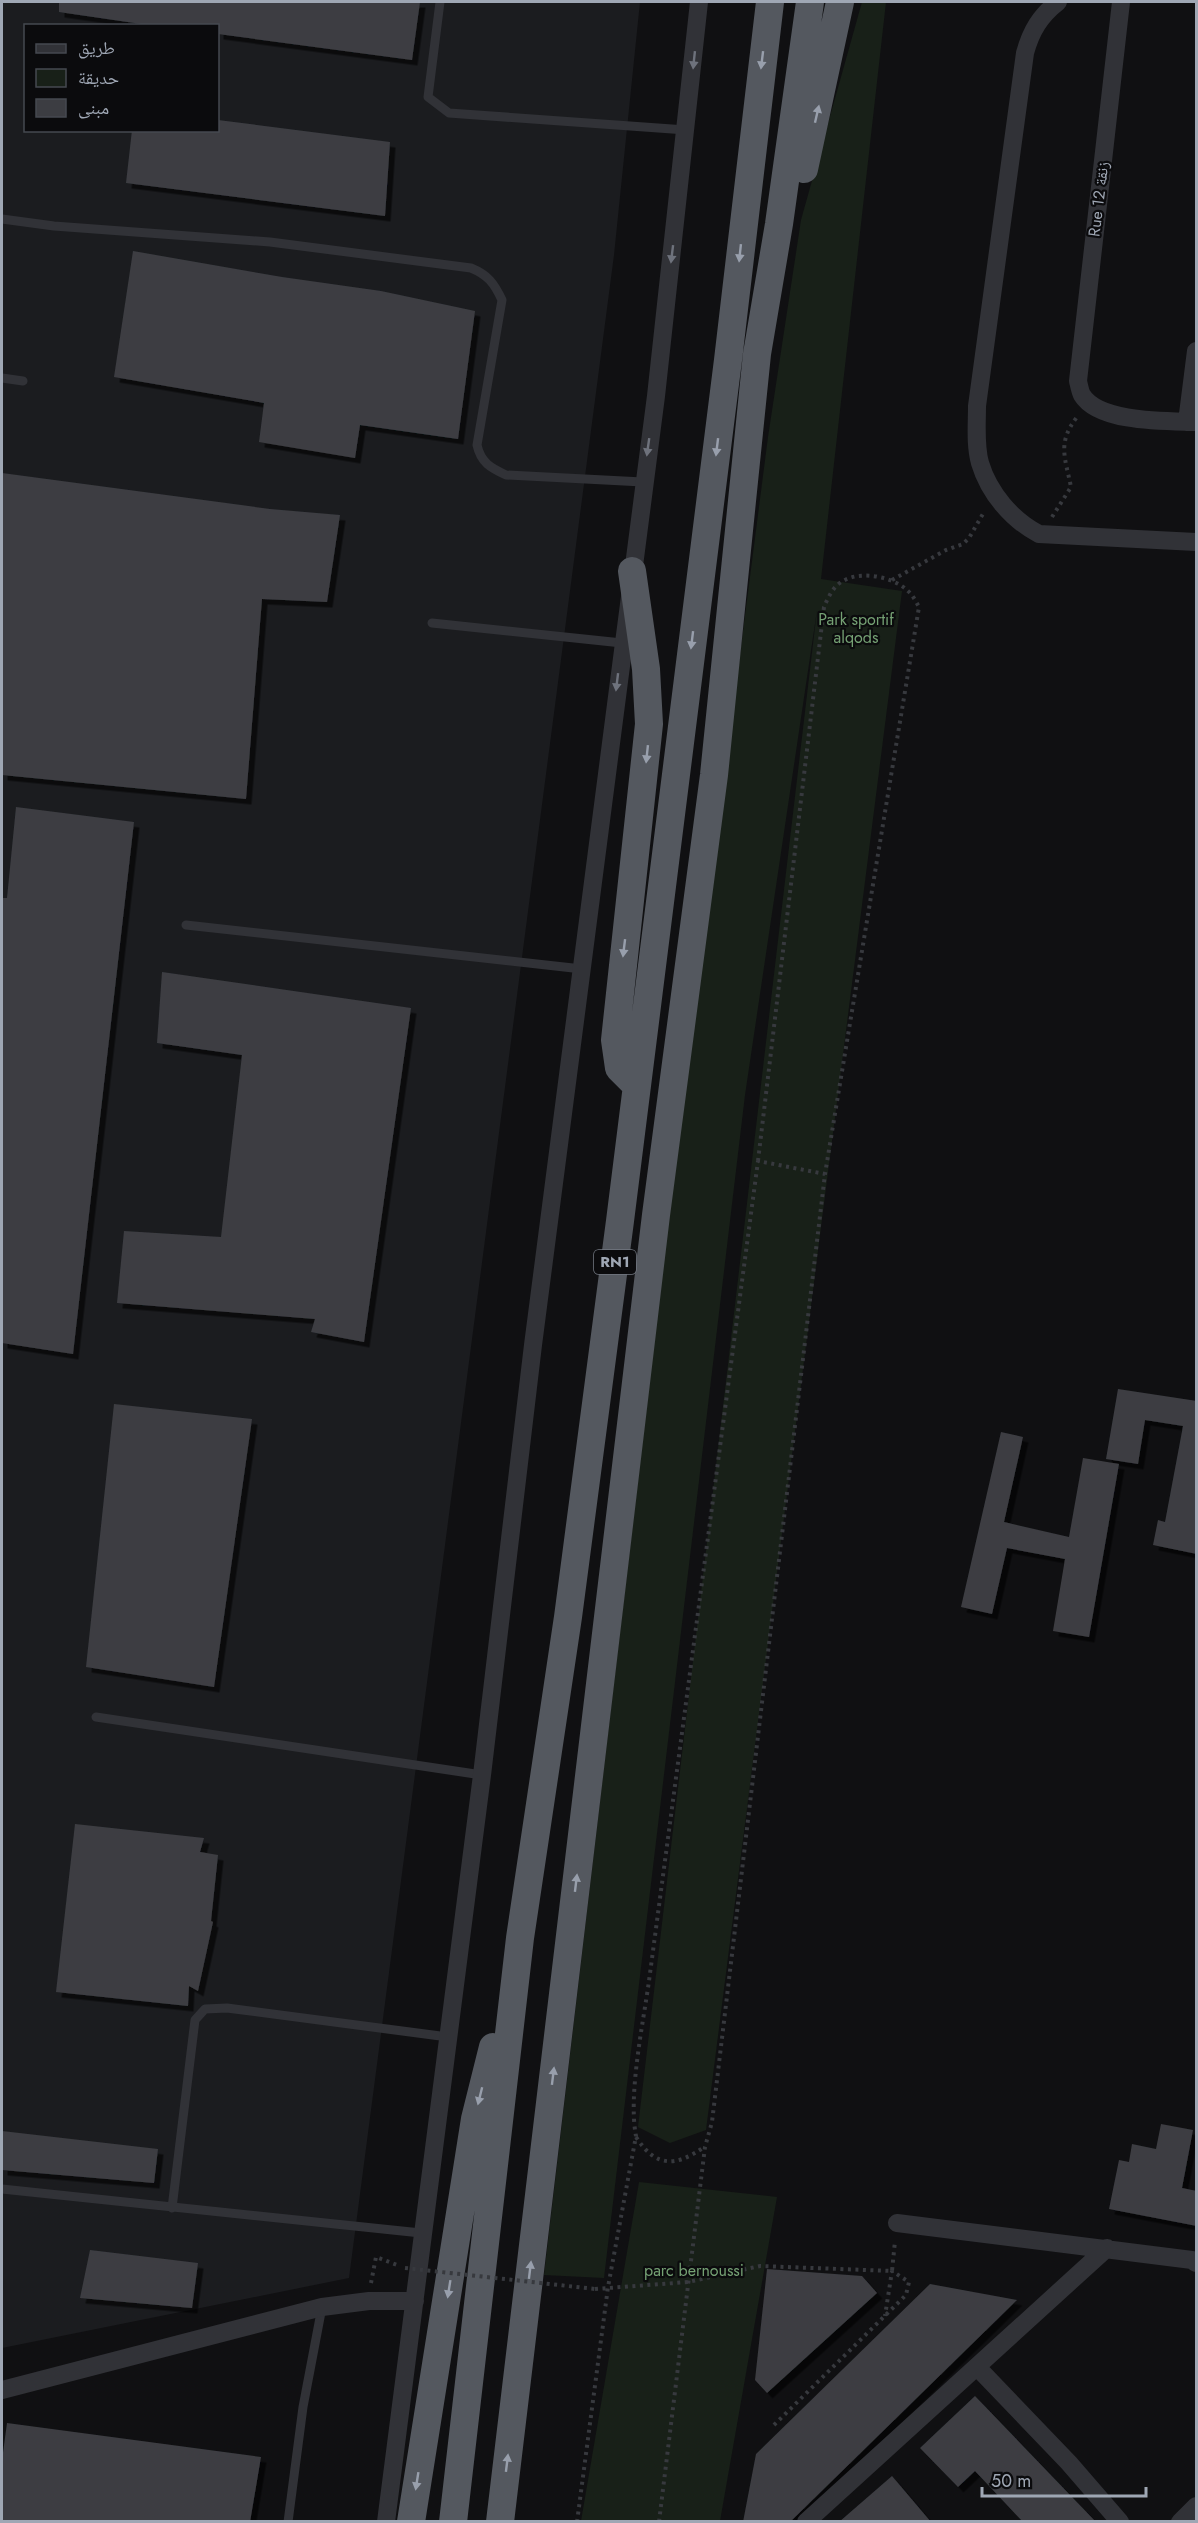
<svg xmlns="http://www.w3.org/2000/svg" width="1198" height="2523" viewBox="0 0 1198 2523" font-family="Jost,'Noto Naskh Arabic',sans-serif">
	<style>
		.built { fill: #1b1c1f; fill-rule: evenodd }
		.green { fill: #182018 }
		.building { fill: #3c3d42; filter: url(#shadow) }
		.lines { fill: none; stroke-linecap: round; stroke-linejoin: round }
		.path { stroke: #37393e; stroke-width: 4; stroke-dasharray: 3 4.5; stroke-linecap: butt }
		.service { stroke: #313237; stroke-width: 9 }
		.minor { stroke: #313237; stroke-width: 18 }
		.trunk { stroke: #54585f; stroke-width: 28 }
		.path-bridge { stroke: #37393e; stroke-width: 4; stroke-dasharray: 3 4.5; stroke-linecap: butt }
		.oneway { fill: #6e727c }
		.oneway2 { fill: #989fac }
		.labels { text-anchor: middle; stroke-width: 4.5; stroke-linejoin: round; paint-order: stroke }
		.shield { fill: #0b0b0d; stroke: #737882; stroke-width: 1.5 }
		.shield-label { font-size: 15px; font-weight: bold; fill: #9fa7b4 }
		.street-label { font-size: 16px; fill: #9fa7b4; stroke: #0b0b0d }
		.park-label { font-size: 16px; fill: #75a174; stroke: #0b0b0d }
	</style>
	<defs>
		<filter id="shadow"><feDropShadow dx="5.5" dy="5.5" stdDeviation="0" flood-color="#0009"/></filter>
	</defs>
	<rect width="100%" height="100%" fill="#101012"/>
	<path class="built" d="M2,2H640L614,255L349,2278L2,2348ZM26,26H218V130H26Z"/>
	<path class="green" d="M862,2H886L821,579L902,591L706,2130L670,2143L638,2127L817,610L745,1095L604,2278L544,2275L685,1082L768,437L801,220Z
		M639,2182L777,2197L720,2521H581Z"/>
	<path class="building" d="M59,2H420L412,60L218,34V26H155L59,12Z
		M218,120L390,142L385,216L126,183L132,130H218Z
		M133,251L282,277L381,291L475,311L458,439L360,425L355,458L259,442L264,403L114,377Z
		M2,473L270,509L340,515L327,602L262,599L246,799L2,775Z
		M16,807L134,822L73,1354L2,1343V898H7Z
		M162,972L411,1008L364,1342L311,1332L315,1319L117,1303L124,1231L221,1237L242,1055L157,1043Z
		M1118,1389L1197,1401V1554L1153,1545L1158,1520L1165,1522L1183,1426L1145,1420L1138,1464L1106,1459Z
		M114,1404L252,1419L214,1687L86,1667Z
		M1001,1432L1023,1437L1004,1522L1069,1537L1083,1458L1119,1464L1089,1637L1053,1631L1065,1559L1007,1548L992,1614L961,1607Z
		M75,1824L204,1838L200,1852L218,1855L211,1921L213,1922L198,1991L189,1986L188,2006L56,1992Z
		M1161,2124L1193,2130L1182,2188L1197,2191V2226L1109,2209L1119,2160L1129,2162L1132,2144L1156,2149Z
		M2,2131L158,2149L154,2183L2,2170Z
		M90,2250L198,2263L192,2308L80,2298Z
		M767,2269L862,2276L877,2293L767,2393L755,2380Z
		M930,2284L1017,2300L790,2522H743L756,2454Z
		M975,2396L1096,2522H1023L975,2471L958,2487L920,2448Z
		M7,2423L261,2457L250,2522H2V2460Z
		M892,2476L931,2522H839Z"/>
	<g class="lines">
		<path class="path" d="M1052,517L1071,487C1065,457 1057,443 1077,417
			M892,580L946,550L963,544L969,538L984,512
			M758,1161L824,607C828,598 833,586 843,581C861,570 894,577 908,591C913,595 916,602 919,607L825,1174
			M636,2137C656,2168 676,2167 704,2147
			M371,2283L376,2257L400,2266
			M595,2289L688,2282L760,2266L892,2271L895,2241
			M774,2425L906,2295L909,2282L892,2271L885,2316
			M577,2522L608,2287L636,2136C628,2095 643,2024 649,1981L758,1161L825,1174L712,2122L705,2147L659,2522"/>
		<path class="service" d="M440,2L428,97L449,113L686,130
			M2,219L54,226L270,242L471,268C488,275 494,283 502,300L477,445C481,463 491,468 506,475L643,482
			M2,378L23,381
			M432,623L622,643
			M186,925L582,969
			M96,1717L482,1775
			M2,2189L421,2233
			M172,2208L195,2020L205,2009L227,2008L448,2037
			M288,2522L303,2407L322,2307"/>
		<path class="minor" d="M1058,2C1040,16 1031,31 1025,53L977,406C977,425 975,445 980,463C989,493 1012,520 1039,534L1196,542
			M1121,2L1078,381C1079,385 1080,391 1082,395C1099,423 1167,421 1196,422
			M1187,422L1196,351
			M897,2223L1192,2260L1196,2263
			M977,2367L1069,2463L1120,2522
			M2,2390L322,2307L369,2301H415
			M386,2522L482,1775L533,1345L656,396L699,2
			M806,2522L1107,2248
			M1180,2522L1196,2506"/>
		<path class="trunk" d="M804,169L840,2
			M632,571L646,669L649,724L615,1040L619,1068L637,1086
			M411,2522L475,2119L493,2047
			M453,2522L520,1938L568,1617L620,1221L728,360L770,2
			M500,2522L656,1215L714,775L757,354L779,224L810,2"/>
		<path class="path-bridge" d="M405,2268L595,2289"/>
	</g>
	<defs><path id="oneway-solid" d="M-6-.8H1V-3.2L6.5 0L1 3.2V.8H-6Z" transform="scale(1.5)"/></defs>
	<g class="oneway">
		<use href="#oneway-solid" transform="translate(694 60) rotate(96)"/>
		<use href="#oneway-solid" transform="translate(672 254) rotate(97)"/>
		<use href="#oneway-solid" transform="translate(648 447) rotate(98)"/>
		<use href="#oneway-solid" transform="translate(617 682) rotate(97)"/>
	</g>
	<g class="oneway2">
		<use href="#oneway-solid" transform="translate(762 60) rotate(97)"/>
		<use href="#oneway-solid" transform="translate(817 114) rotate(-77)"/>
		<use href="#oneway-solid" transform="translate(740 253) rotate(96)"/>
		<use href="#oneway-solid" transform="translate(717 447) rotate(97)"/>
		<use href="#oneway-solid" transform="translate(692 640) rotate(97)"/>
		<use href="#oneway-solid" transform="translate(647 754) rotate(96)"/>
		<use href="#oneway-solid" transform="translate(624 948) rotate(97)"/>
		<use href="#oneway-solid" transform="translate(576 1883) rotate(-83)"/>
		<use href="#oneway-solid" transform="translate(553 2076) rotate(-83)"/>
		<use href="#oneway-solid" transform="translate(480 2096) rotate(104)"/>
		<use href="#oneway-solid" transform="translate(530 2270) rotate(-83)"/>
		<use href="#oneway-solid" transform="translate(449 2289) rotate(99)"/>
		<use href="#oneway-solid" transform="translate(507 2463) rotate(-83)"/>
		<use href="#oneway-solid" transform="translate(417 2481) rotate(99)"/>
	</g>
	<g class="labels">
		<rect class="shield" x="594" y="1250" width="42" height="24" rx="4.5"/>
		<g class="shield-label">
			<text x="615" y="1267">RN1</text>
		</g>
		<g class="street-label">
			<text transform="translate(1098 199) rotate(-83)" y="6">Rue 12 زنقة</text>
		</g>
		<g class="park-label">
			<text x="856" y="625">Park sportif<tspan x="856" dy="18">alqods</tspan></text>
			<text x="694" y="2276">parc bernoussi</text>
		</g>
	</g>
	<rect width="1198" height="2523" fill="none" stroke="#9fa7b4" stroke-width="6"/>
	<rect x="24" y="24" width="195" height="108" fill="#0b0b0d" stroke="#464950" stroke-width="1.5"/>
	<rect x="36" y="44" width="30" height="9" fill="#313237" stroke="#464950" stroke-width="1.5"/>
	<text x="78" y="54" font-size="18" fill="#9fa7b4">طريق</text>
	<rect x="36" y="69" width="30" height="18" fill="#182018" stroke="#464950" stroke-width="1.5"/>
	<text x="78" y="84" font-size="18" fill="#9fa7b4">حديقة</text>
	<rect x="36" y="99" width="30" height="18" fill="#3c3d42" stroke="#464950" stroke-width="1.5"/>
	<text x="78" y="114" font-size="18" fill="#9fa7b4">مبنى</text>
	<path d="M982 2487v9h164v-9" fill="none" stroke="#9fa7b4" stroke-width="3"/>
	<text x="991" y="2487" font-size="18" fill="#9fa7b4" stroke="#0b0b0d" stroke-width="4.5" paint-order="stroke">50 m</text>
</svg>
